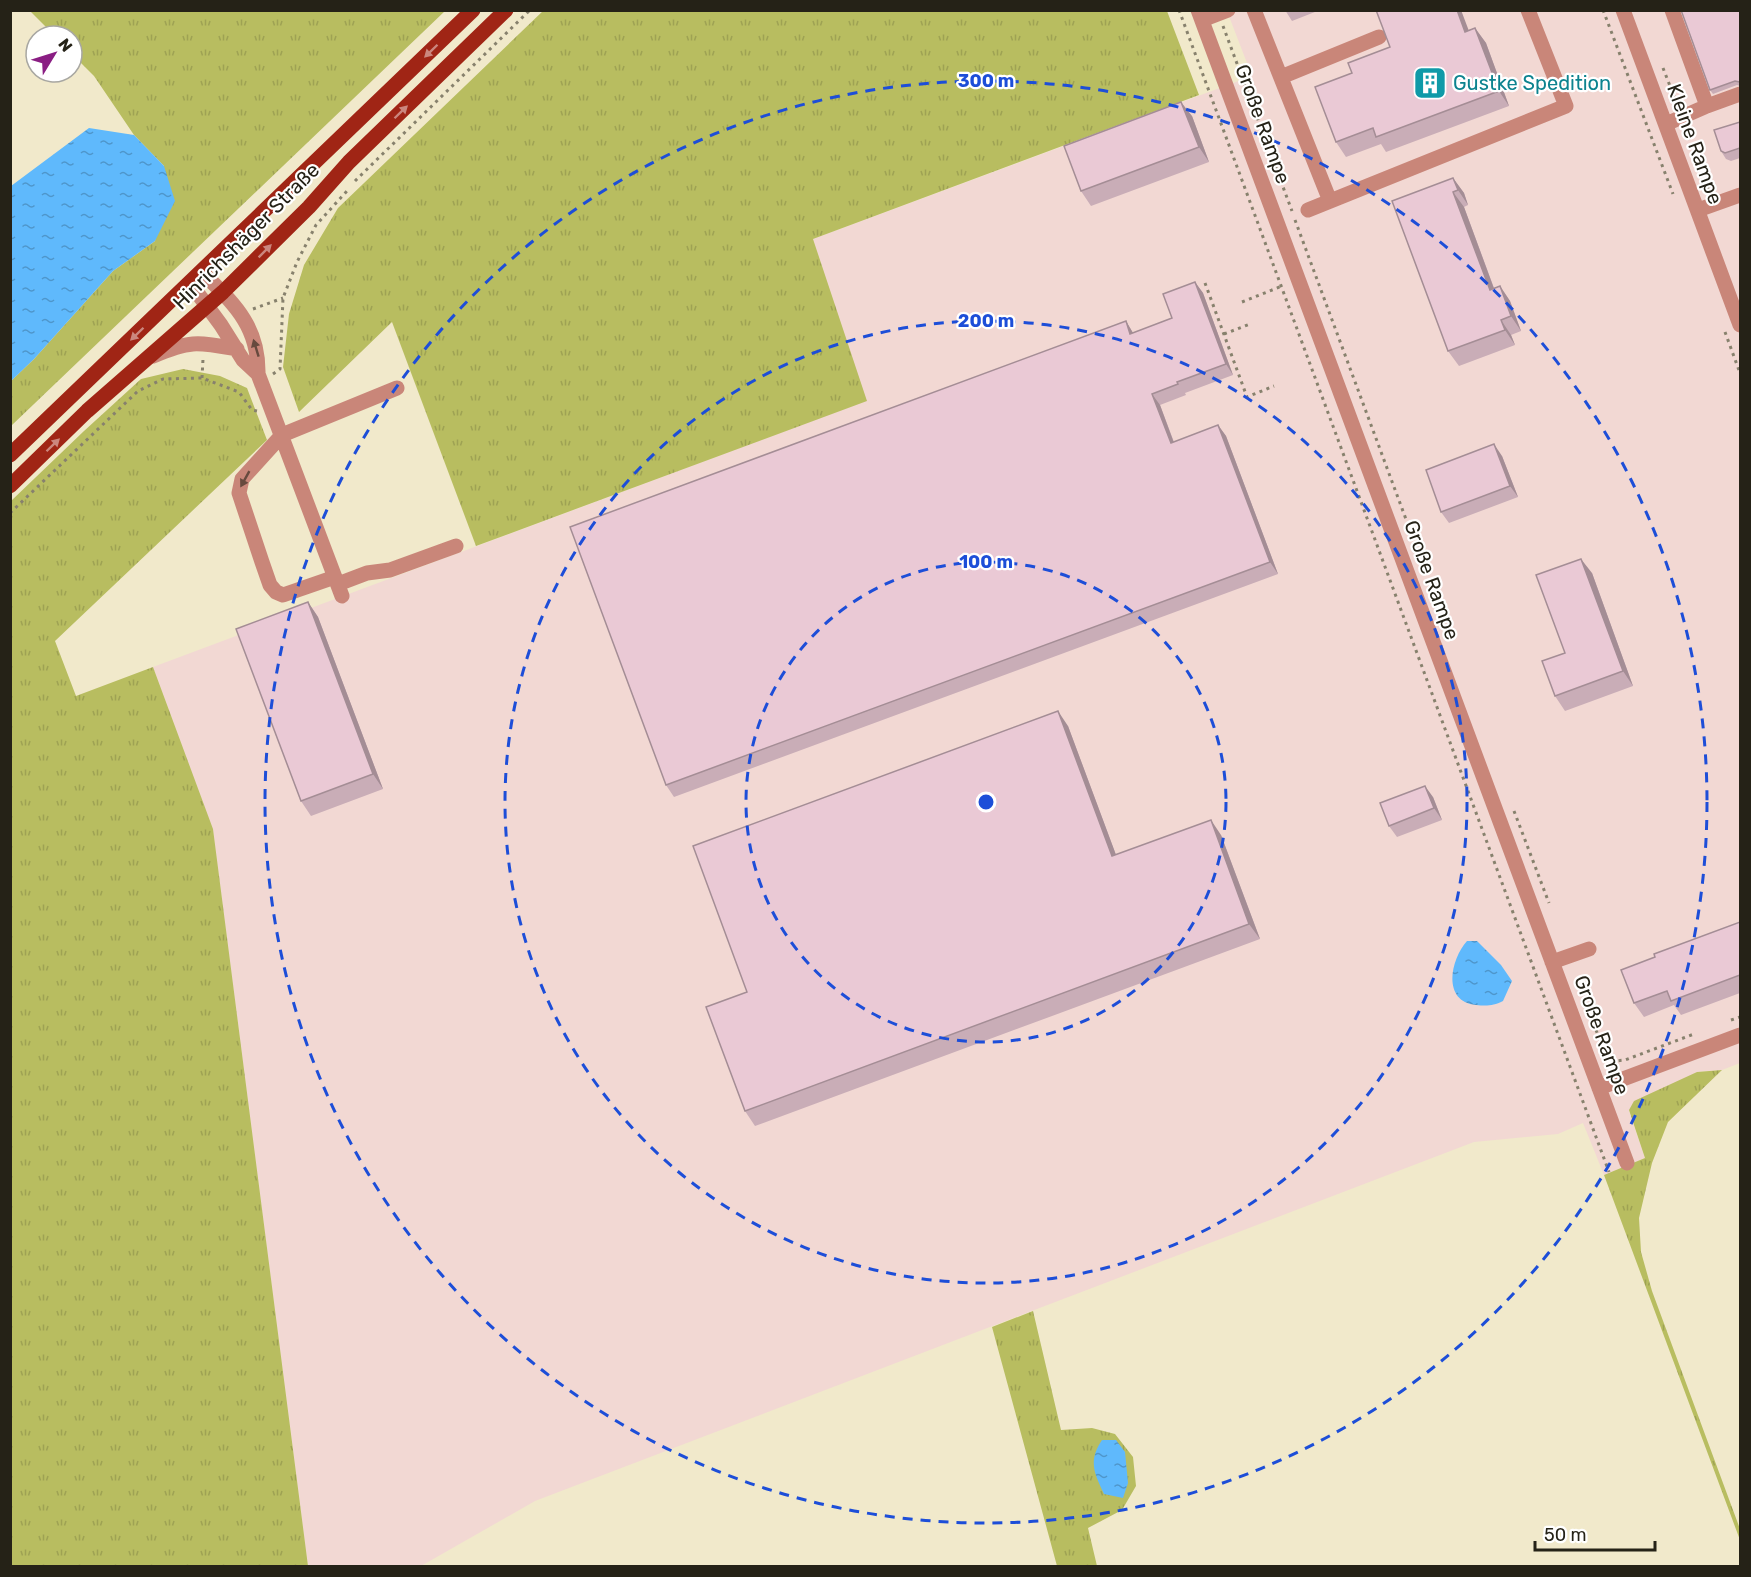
<svg xmlns="http://www.w3.org/2000/svg" width="1751" height="1577" viewBox="0 0 1751 1577" font-family="Rubik,sans-serif">
	<style>
		.commercial { fill: #f2d8d3 }
		.grass { fill: url(#grass-tufts) }
		.water { fill: url(#water-ripples) }
		.lines { fill: none; stroke-linecap: round; stroke-linejoin: round }
		.path { stroke: #87816d; stroke-width: 3; stroke-dasharray: 3 4.5; stroke-linecap: butt }
		.minor { stroke: #c98679; stroke-width: 15 }
		.major { stroke: #a02515; stroke-width: 15 }
		.wall { fill: #c9adb7 }
		.shaded-wall { fill: #a48d95 }
		.building { fill: #eac9d5; stroke: #a48d95; stroke-width: 1.5 }
		.oneway { fill: #cb877e }
		.oneway2 { fill: #674a3e }
		.ring { fill: none; stroke: #1d4ed8; stroke-width: 3; stroke-dasharray: 10 8 }
		.labels { text-anchor: middle; stroke-width: 4.5; stroke-linejoin: round; paint-order: stroke }
		.culture-label { font-size: 20px; fill: #0d838f; stroke: #fff; text-anchor: start }
		.street-label { font-size: 20px; fill: #252217; stroke: #fff }
		.centre { fill: #1d4ed8; stroke: #fff; stroke-width: 3 }
		.ring-label { font-size: 18px; text-anchor: middle; font-weight: bold; fill: #1d4ed8; stroke: #fff; stroke-width: 4.5; stroke-linejoin: round; paint-order: stroke }
	</style>
	<defs>
		<pattern id="grass-tufts" width="24" height="20" patternUnits="userSpaceOnUse" patternTransform="scale(1.5)"><rect width="24" height="20" fill="#b8bd60"/><path d="M3 7l-1-3M5 7V3M7 7l1-3M15 17l-1-3M17 17v-4M19 17l1-3" fill="none" stroke="#9ea253"/></pattern>
		<pattern id="water-ripples" width="26" height="14" patternUnits="userSpaceOnUse" patternTransform="scale(1.5)"><rect width="26" height="14" fill="#5fb9fc"/><path d="M2 4q2-2 4 0t4 0M15 11q2-2 4 0t4 0" fill="none" stroke="#4e96cb"/></pattern>
	</defs>
	<rect width="100%" height="100%" fill="#f1e9cb"/>
	<path class="commercial" d="M1227,11H1740V1063L1722,1070L1697,1072L1629,1111L1645,1158L1604,1175L1583,1123L1558,1134L1474,1142L535,1501L421,1566H308L213,830L153,667L866,401L813,239L1252,76Z"/>
	<path class="grass" d="M544,10L1167,11L1199,95L813,239L867,401L476,546L392,322L299,412L283,367L289,314L304,265L338,208Z
		M30,11H445L11,426V381L34,359L113,271L155,241L164,166L134,135L94,76L72,54V36H55Z
		M183,369L220,376L247,388L267,440L55,641L76,696L153,667L213,829L308,1566H11V501L84,431L141,379Z
		M1722,1070L1668,1122L1652,1163L1639,1218L1641,1252L1652,1291L1740,1529V1540L1604,1175L1645,1158L1629,1110L1634,1101L1697,1072Z
		M1033,1311L1061,1430L1092,1428L1115,1434L1133,1457L1136,1486L1122,1510L1088,1528L1097,1566H1057L992,1327Z"/>
	<path class="water" d="M89,128L134,135L164,166L175,201L155,241L113,271L34,359L11,381V186Z
		M1467,941H1477L1501,965L1512,981L1503,1001C1493,1006 1487,1006 1476,1005C1442,1002 1450,960 1467,941Z
		M1102,1440H1116L1125,1452L1128,1483L1123,1498L1104,1494C1094,1473 1088,1461 1102,1440Z"/>
	<g class="lines">
		<path class="path" d="M1179,10L1609,1172
			M1603,10L1673,194
			M1223,26L1292,211
			M1663,68L1677,104
			M1686,130L1709,191
			M355,181L530,10
			M1295,220L1420,557
			M1205,283L1247,397L1274,386
			M1242,302L1282,286
			M253,309L283,298
			M1725,332L1740,373
			M1224,334L1250,324
			M273,374L280,369L283,298L297,262L316,225L347,191
			M202,378L203,359
			M10,513L138,391L163,379L202,378L239,392L252,410L257,411
			M1514,811L1549,903
			M1731,1020L1740,1017
			M1596,1030L1611,1069
			M1606,1054L1615,1061L1625,1060L1694,1034"/>
		<path class="minor" d="M1198,10L1627,1163
			M1254,10L1330,201
			M1623,10L1740,325
			M1202,20L1228,10
			M1281,77L1379,37
			M1707,106L1740,94
			M1666,124L1707,106L1672,10
			M1308,210L1566,106L1528,10
			M1698,210L1740,195
			M202,272C234,304 259,326 258,374L342,596
			M190,283L221,325L243,360L258,374
			M153,356C191,340 197,342 237,349
			M335,577L283,595L276,592L270,585L262,562L239,493L242,479L282,435L397,388
			M338,584L367,573L390,570L456,546
			M1552,962L1589,949
			M1599,1088L1740,1035"/>
		<path class="major" d="M10,455L473,10
			M10,486L87,411L223,292L309,207L349,162L506,10"/>
	</g>
	<path class="wall" d="M1285,10H1320L1292,21Z
		M1740,10V86L1737,85L1713,94L1710,90Z
		M1475,28L1486,43L1509,106L1386,152L1381,144L1346,157L1336,142L1352,73L1390,47L1469,30Z
		M1192,116L1209,162L1091,206L1081,191Z
		M1740,122V158L1731,161L1726,159L1721,151Z
		M1453,178L1464,193L1468,205L1464,207L1494,288L1500,286L1510,301L1521,331L1511,335L1515,345L1459,366L1448,351Z
		M1195,282L1203,293L1233,375L1185,393L1186,395L1160,405L1174,442L1218,425L1226,436L1278,574L674,797L666,785L1126,321L1133,333L1172,318Z
		M1502,456L1518,497L1449,523L1441,512Z
		M1592,573L1633,686L1565,711L1555,696L1565,653Z
		M308,602L318,617L383,789L311,816L301,801Z
		M1068,726L1116,855L1221,835L1260,939L755,1126L745,1111Z
		M1433,797L1442,820L1397,837L1389,826Z
		M1740,922V993L1681,1015L1674,1005L1644,1017L1634,1003L1655,957Z"/>
	<path class="shaded-wall" d="M1457,10H1461L1475,47L1465,32Z
		M1475,28L1486,43L1509,106L1499,91Z
		M1181,102L1192,116L1209,162L1199,147Z
		M1453,178L1464,193L1468,205L1458,190Z
		M1453,192L1464,207L1500,305L1490,290Z
		M1195,282L1203,293L1233,375L1226,364Z
		M1500,286L1510,301L1521,331L1511,316Z
		M1501,320L1511,335L1515,345L1505,330Z
		M1126,321L1133,333L1130,334Z
		M1152,394L1160,405L1178,454L1171,443Z
		M1218,425L1226,436L1278,574L1270,562Z
		M1494,444L1502,456L1518,497L1510,486Z
		M1581,559L1592,573L1633,686L1623,671Z
		M308,602L318,617L383,789L373,774Z
		M1058,711L1068,726L1122,871L1112,856Z
		M1425,786L1433,797L1442,820L1434,808Z
		M1211,820L1221,835L1260,939L1249,924Z"/>
	<path class="building" d="M1376,10H1457L1465,32L1475,28L1499,91L1376,137L1373,128L1336,142L1315,87L1352,73L1348,63L1390,47Z
		M1681,10H1740V82L1735,81L1710,90Z
		M1181,102L1199,147L1081,191L1064,146Z
		M1740,122V148L1725,153L1721,151L1714,130Z
		M1453,178L1458,190L1453,192L1490,290L1500,286L1511,316L1501,320L1505,330L1448,351L1392,201Z
		M1195,282L1226,364L1177,382L1178,384L1152,394L1171,443L1218,425L1270,562L666,785L570,527L1126,321L1130,334L1172,318L1163,294Z
		M1494,444L1510,486L1441,512L1426,470Z
		M1581,559L1623,671L1555,696L1542,661L1565,653L1536,575Z
		M308,602L373,774L301,801L236,629Z
		M1058,711L1112,856L1211,820L1249,924L745,1111L706,1007L747,992L693,846Z
		M1425,786L1434,808L1389,826L1380,803Z
		M1740,922V975L1671,1001L1667,991L1634,1003L1621,970L1655,957L1654,954Z"/>
	<defs><path id="oneway-solid" d="M-6-.8H1V-3.2L6.5 0L1 3.2V.8H-6Z" transform="scale(1.5)"/></defs>
	<g class="oneway">
		<use href="#oneway-solid" transform="translate(431 51) rotate(136)"/>
		<use href="#oneway-solid" transform="translate(401 112) rotate(-44)"/>
		<use href="#oneway-solid" transform="translate(265 251) rotate(-45)"/>
		<use href="#oneway-solid" transform="translate(137 334) rotate(136)"/>
		<use href="#oneway-solid" transform="translate(53 445) rotate(-44)"/>
	</g>
	<g class="oneway2">
		<use href="#oneway-solid" transform="translate(256 348) rotate(-107)"/>
		<use href="#oneway-solid" transform="translate(245 479) rotate(119)"/>
	</g>
	<g class="ring">
		<circle cx="986" cy="802" r="240"/>
		<circle cx="986" cy="802" r="481"/>
		<circle cx="986" cy="802" r="721"/>
	</g>
	<defs>
		<symbol id="building-square" viewBox="-11 -11 22 22"><rect x="-9" y="-9" width="18" height="18" rx="4" fill="#0f9aa8" stroke="#fff"/><path d="M-4-6H4V6H1V3H-1V6H-4ZM-2.5-4.3h1.7v1.8h-1.7ZM.8-4.3h1.7v1.8H.8ZM-2.5-1h1.7V.8h-1.7ZM.8-1h1.7V.8H.8Z" fill="#fff"/></symbol>
	</defs>
	<g fill-rule="evenodd">
		<use href="#building-square" x="1411" y="64" width="38" height="38"/>
	</g>
	<g class="labels">
		<g class="culture-label">
			<text x="1453" y="90">Gustke Spedition</text>
		</g>
		<g class="street-label">
			<text transform="translate(1263 124) rotate(70)" y="7">Große Rampe</text>
			<text transform="translate(1695 144) rotate(70)" y="7">Kleine Rampe</text>
			<text transform="translate(246 236) rotate(-45)" y="7">Hinrichshäger Straße</text>
			<text transform="translate(1432 580) rotate(70)" y="7">Große Rampe</text>
			<text transform="translate(1602 1035) rotate(70)" y="7">Große Rampe</text>
		</g>
	</g>
	<circle cx="986" cy="802" r="9" class="centre"/>
	<g class="ring-label">
		<text x="986" y="87">300 m</text>
		<text x="986" y="327">200 m</text>
		<text x="986" y="568">100 m</text>
	</g>
	<rect width="1751" height="1577" fill="none" stroke="#252217" stroke-width="24"/>
	<g transform="translate(54 54) rotate(52)"><circle r="28" fill="#ffffff" stroke="#a8a7a2" stroke-width="1.5"/>
	<path d="M0-4.5L10 22L0 15L-10 22Z" fill="#8a1e83"/>
	<text y="-9" font-size="16" font-weight="bold" text-anchor="middle" fill="#252217">N</text>
	</g>
	<path d="M1535 1541v9h120v-9" fill="none" stroke="#252217" stroke-width="3"/>
	<text x="1544" y="1541" font-size="18" fill="#252217" stroke="#ffffff" stroke-width="4.5" paint-order="stroke">50 m</text>
</svg>
